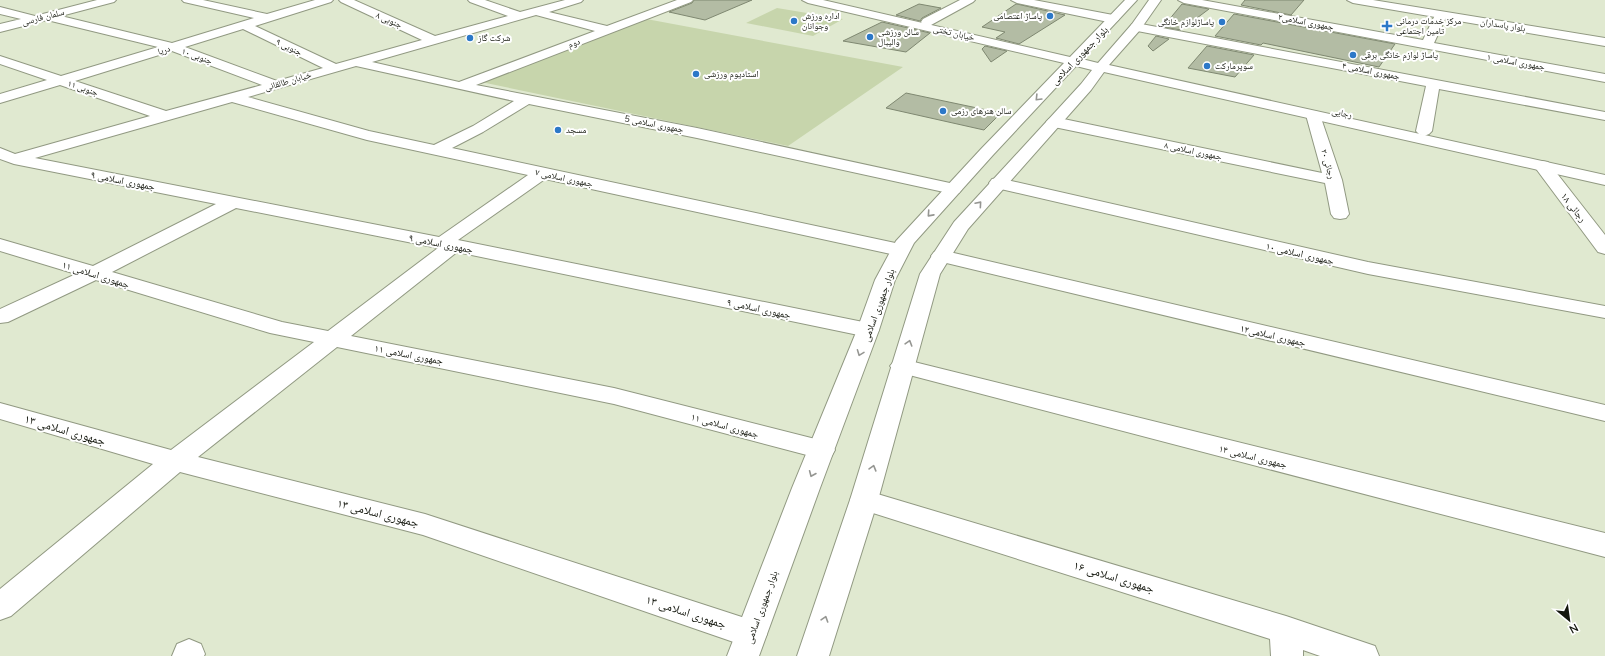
<svg xmlns="http://www.w3.org/2000/svg" width="1605" height="656" viewBox="0 0 1605 656" font-family="'Nunito Sans','Noto Naskh Arabic',sans-serif">
	<style>
		.green { fill: #c7d5ac }
		.building { fill: #b3bca4; stroke: #7f8871 }
		.lines { fill: none; stroke-linecap: round; stroke-linejoin: round }
		.minor-casing { stroke: #919982; stroke-width: 2 }
		.major-casing { stroke: #919982; stroke-width: 2 }
		.minor { fill: #fff; fill-rule: evenodd }
		.major { fill: #fff; fill-rule: evenodd }
		.oneway { stroke: #959692 }
		.poi-dot { fill: #2c78c8; stroke: #fff; stroke-width: 1.5 }
		.labels { text-anchor: middle; stroke-width: 4; stroke-linejoin: round; paint-order: stroke }
		.far-poi-label { font-size: 9px; fill: #13160d; stroke: #fff; text-anchor: start }
		.far-street-label { font-size: 9px; fill: #13160d; stroke: #fff }
		.street-label { font-size: 10px; fill: #13160d; stroke: #fff }
		.near-street-label { font-size: 12px; fill: #13160d; stroke: #fff }
	</style>
	<rect width="100%" height="100%" fill="#e0e9d0"/>
	<path class="green" d="M777,8L843,19L813,36L746,23Z
		M641,18L903,67L788,146L481,82Z"/>
	<path class="building" d="M694,0H752L705,20L669,12L692,3Z
		M1245,0H1304L1291,15L1241,5Z
		M919,4L941,8L922,18L920,21L896,15Z
		M1016,4H1017L1065,15L1019,44L996,38L1005,32L982,27Z
		M1182,4L1209,9L1181,30L1163,27Z
		M1234,14L1395,44L1379,67L1263,43L1261,45L1215,36Z
		M882,22L930,33L906,52L843,41Z
		M1156,36L1169,39L1153,51L1148,46Z
		M985,46L1007,51L991,62L982,49Z
		M1207,46L1254,55L1235,77L1188,68Z
		M906,93L1001,113L984,130L886,108Z"/>
	<g class="lines">
		<defs>
			<path id="minor" d="M97,0H116L114,2L61,16L172,43L254,18L184,2L182,0H203L267,14L315,0H333L331,2L255,26L336,64L422,40L341,2L339,0H354L435,36L508,16L470,2L468,0H485L520,12L565,0H583L581,2L549,12L607,26L677,0H693L691,2L476,85L697,128L959,185L962,189L959,193L953,194L697,138L529,104L483,132L452,148L900,244L907,246L910,250L907,254L900,256L545,179L458,240L868,323L876,325L879,330L876,335L868,337L457,252L351,336L614,388L831,443L835,450L831,457L822,459L614,404L337,347L198,457L425,514L751,620L762,624L767,634L762,644L751,648L423,535L180,472L11,616L0,620V589L153,464L0,419V403L171,450L314,342L270,333L96,280L8,322L0,323V309L76,274L0,251V239L93,266L216,204L14,164L0,159V148L15,154L150,116L60,85L0,103V94L47,80L0,64V56L61,76L158,47L47,20L0,32V24L21,19L0,14V7L35,16ZM536,15L595,31L459,82L372,62ZM243,29L323,68L277,81L185,47ZM172,51L262,85L166,111L75,81ZM356,66L514,101L473,126L434,145L369,131L248,97ZM232,102L367,140L528,175L439,237L35,158ZM236,208L438,248L328,331L282,322L112,272Z
				M960,0H975L973,2L931,25H923L921,22L923,19Z
				M1011,0H1034L1113,15L1117,17L1119,19L1117,21L1113,23L1017,3Z
				M1178,0H1202L1423,40L1435,15L1437,13H1445L1447,15L1434,43L1605,74V82L1184,3Z
				M1136,23L1605,112V120L1439,89L1432,131L1429,134L1424,136L1419,134L1416,131L1426,86L1132,30L1130,27L1132,24Z
				M1313,111L1318,112L1320,115L1342,180L1349,214L1346,218L1340,219L1334,218L1331,214L1325,183L1054,127L1049,125L1046,122L1049,119L1054,117L1322,173L1306,115L1308,112Z
				M1542,161L1548,162L1605,235V254L1598,252L1534,166L1536,162Z
				M998,178L1368,262L1605,306V318L1368,274L992,187L989,183L992,179Z
				M941,250L1605,405V421L934,260L931,256L934,252Z
				M902,359L1605,533V557L894,371L890,366L894,361Z
				M864,490L1286,616L1375,646L1379,656H1320L1303,650V656H1271L1270,639L854,507L850,500L854,493Z
				M189,639L201,644L205,654L204,656H172L177,644Z"/>
			<path id="major" d="M802,0H823L1070,57L1125,0H1137L1082,59L1098,63L1132,24L1149,0H1161L1140,30L1109,65L1605,175V185L1104,72L1091,90L968,229L940,274L878,500L829,656H797L850,500L920,274L954,222L1081,84L1092,70L1076,66L993,155L914,243L895,280L879,330L820,488L759,656H727L792,488L857,330L875,280L896,241L981,149L1064,63L808,3Z
				M1347,0H1373L1605,38V46L1353,3Z"/>
		</defs>
		<use href="#minor" class="minor-casing"/>
		<use href="#major" class="major-casing"/>
		<use href="#minor" class="minor"/>
		<use href="#major" class="major"/>
	</g>
	<defs><path id="oneway-chevron" d="M-2-3.5L2.5 0L-2 3.5" fill="none" stroke-width="1.6" stroke-linecap="round" stroke-linejoin="round"/></defs>
	<g class="oneway">
		<use href="#oneway-chevron" transform="translate(1038 98) rotate(134)"/>
		<use href="#oneway-chevron" transform="translate(979 204) rotate(-49)"/>
		<use href="#oneway-chevron" transform="translate(930 214) rotate(132)"/>
		<use href="#oneway-chevron" transform="translate(909 343) rotate(-73)"/>
		<use href="#oneway-chevron" transform="translate(860 353) rotate(111)"/>
		<use href="#oneway-chevron" transform="translate(873 468) rotate(-74)"/>
		<use href="#oneway-chevron" transform="translate(812 474) rotate(113)"/>
		<use href="#oneway-chevron" transform="translate(825 619) rotate(-72)"/>
	</g>
	<g class="poi-dot">
		<circle cx="1050" cy="16" r="4"/>
		<circle cx="794" cy="21" r="4"/>
		<circle cx="1222" cy="22" r="4"/>
		<path d="M1385 20h4v4h4v4h-4v4h-4v-4h-4v-4h4z"/>
		<circle cx="870" cy="37" r="4"/>
		<circle cx="470" cy="38" r="4"/>
		<circle cx="1353" cy="55" r="4"/>
		<circle cx="1207" cy="66" r="4"/>
		<circle cx="696" cy="74" r="4"/>
		<circle cx="943" cy="111" r="4"/>
		<circle cx="558" cy="130" r="4"/>
	</g>
	<g class="labels">
		<g class="far-poi-label">
			<text x="802" y="19">اداره ورزش<tspan x="802" dy="10">وجوانان</tspan></text>
			<text x="1042" y="19" text-anchor="end">پاساژ اعتصامی</text>
			<text x="1396" y="24">مرکز خدمات درمانی<tspan x="1396" dy="10">تامین اجتماعی</tspan></text>
			<text x="1214" y="25" text-anchor="end">پاساژلوازم خانگی</text>
			<text x="878" y="35">سالن ورزشی<tspan x="878" dy="10">والیبال</tspan></text>
			<text x="478" y="41">شرکت گاز</text>
			<text x="1361" y="58">پاساژ لوازم خانگی برقی</text>
			<text x="1215" y="69">سوپرمارکت</text>
			<text x="704" y="77">استادیوم ورزشی</text>
			<text x="951" y="114">سالن هنرهای رزمی</text>
			<text x="566" y="133">مسجد</text>
		</g>
		<g class="far-street-label">
			<text transform="translate(43 17) rotate(-14)" y="3">سلمان فارسی</text>
			<text transform="translate(389 20) rotate(24)" y="3">۸ جنوبی</text>
			<text transform="translate(1306 22) rotate(11)" y="3">جمهوری اسلامی۲</text>
			<text transform="translate(1503 25) rotate(9)" y="3">بلوار پاسداران</text>
			<text transform="translate(954 33) rotate(13)" y="3">خیابان تختی</text>
			<text transform="translate(574 43) rotate(-21)" y="3">دوم</text>
			<text transform="translate(289 47) rotate(26)" y="3">۹ جنوبی</text>
			<text transform="translate(164 50) rotate(-17)" y="3">دریا</text>
			<text transform="translate(197 56) rotate(20)" y="3">۱۰ جنوبی</text>
			<text transform="translate(1516 62) rotate(10)" y="3">جمهوری اسلامی ۱</text>
			<text transform="translate(1371 71) rotate(11)" y="3">جمهوری اسلامی ۴</text>
			<text transform="translate(288 81) rotate(-16)" y="3">خیابان طالقانی</text>
			<text transform="translate(83 88) rotate(19)" y="3">۱۱ جنوبی</text>
			<text transform="translate(1342 113) rotate(12)" y="3">رجایی</text>
			<text transform="translate(654 124) rotate(11)" y="3">جمهوری اسلامی 5</text>
			<text transform="translate(1193 151) rotate(12)" y="3">جمهوری اسلامی ۸</text>
			<text transform="translate(1328 164) rotate(74)" y="3">رجائی ۲۰</text>
			<text transform="translate(564 178) rotate(12)" y="3">جمهوری اسلامی ۷</text>
		</g>
		<g class="street-label">
			<text transform="translate(1079 55) rotate(-46)" y="4">بلوار جمهوری اسلامی</text>
			<text transform="translate(123 180) rotate(11)" y="4">جمهوری اسلامی ۹</text>
			<text transform="translate(1574 207) rotate(52)" y="4">رجائی ۱۸</text>
			<text transform="translate(441 243) rotate(11)" y="4">جمهوری اسلامی ۹</text>
			<text transform="translate(1300 253) rotate(13)" y="4">جمهوری اسلامی ۱۰</text>
			<text transform="translate(96 274) rotate(17)" y="4">جمهوری اسلامی ۱۱</text>
			<text transform="translate(878 305) rotate(-70)" y="4">بلوار جمهوری اسلامی</text>
			<text transform="translate(759 308) rotate(12)" y="4">جمهوری اسلامی ۹</text>
			<text transform="translate(1273 335) rotate(13)" y="4">جمهوری اسلامی۱۲</text>
			<text transform="translate(409 354) rotate(11)" y="4">جمهوری اسلامی ۱۱</text>
			<text transform="translate(725 425) rotate(15)" y="4">جمهوری اسلامی ۱۱</text>
			<text transform="translate(1253 456) rotate(14)" y="4">جمهوری اسلامی ۱۴</text>
			<text transform="translate(761 607) rotate(-70)" y="4">بلوار جمهوری اسلامی</text>
		</g>
		<g class="near-street-label">
			<text transform="translate(65 430) rotate(16)" y="4">جمهوری اسلامی ۱۳</text>
			<text transform="translate(378 513) rotate(14)" y="4">جمهوری اسلامی ۱۳</text>
			<text transform="translate(1114 577) rotate(17)" y="4">جمهوری اسلامی ۱۶</text>
			<text transform="translate(686 612) rotate(18)" y="4">جمهوری اسلامی ۱۳</text>
		</g>
	</g>
	<g transform="translate(1569 620) rotate(151)" stroke="#ffffff" stroke-width="3" paint-order="stroke">
	<path d="M0-3L7 15L0 10L-7 15Z" fill="#13160d"/>
	<text y="-6" font-size="11" font-weight="bold" text-anchor="middle" fill="#13160d">N</text>
	</g>
</svg>
